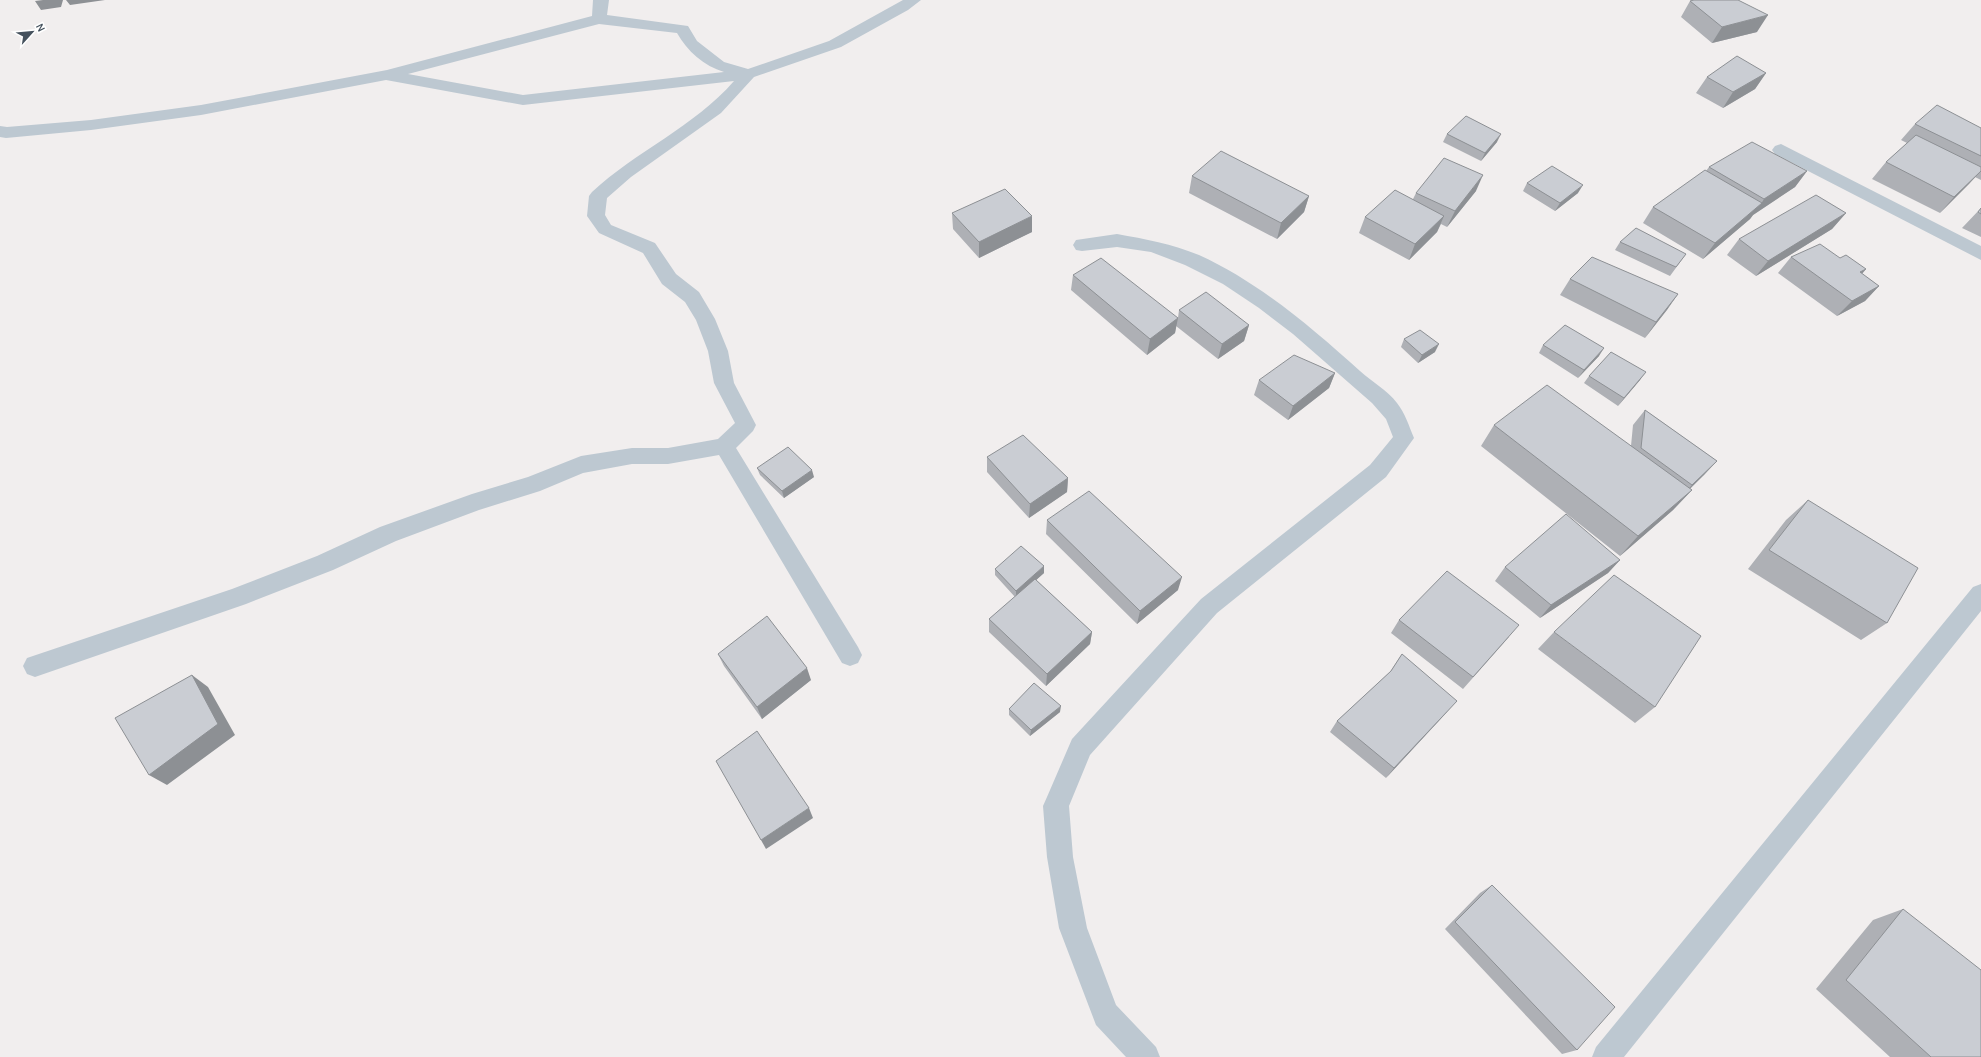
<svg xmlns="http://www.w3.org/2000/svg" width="1981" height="1057" viewBox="0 0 1981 1057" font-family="Karla,sans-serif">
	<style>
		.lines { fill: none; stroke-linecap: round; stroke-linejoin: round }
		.street { fill: #bdc8d1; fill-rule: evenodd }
		.wall { fill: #aeb0b5 }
		.shaded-wall { fill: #8d9094 }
		.building { fill: #cacdd3; stroke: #8d9094 }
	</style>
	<rect width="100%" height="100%" fill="#f1eeee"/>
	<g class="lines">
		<path class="street" d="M593,0H609L607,15L688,26L697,41L724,62L748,69L829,41L903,0H921L908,10L841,47L754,77L721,113L631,177L607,198L605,215L611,225L655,243L676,274L699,292L715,319L728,351L734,383L756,425L753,431L736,448L858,647L862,655L858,663L850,666L842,663L719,455L668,464H632L583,473L540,491L479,510L396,541L333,570L246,604L35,677L27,674L23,666L27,658L232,589L317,556L380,527L472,494L528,477L581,456L632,448H668L718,439L735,423L714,383L708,351L696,320L685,302L662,284L643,253L599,233L587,216L589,196L592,192C636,151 694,127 734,81L523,105L386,80L201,115L91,130L6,138L0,137V126L7,127L91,120L201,105L387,70L592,16ZM599,24L677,33C687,51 704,66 724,72L523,95L408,74Z
			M1781,144L1981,246V260L1775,154L1772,150L1775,146Z
			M1117,234C1145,239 1172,244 1199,255C1260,283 1311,327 1360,371C1372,382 1387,390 1397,403C1405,413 1409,426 1414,438L1386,477L1217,613L1090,755L1069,806L1073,857L1087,928L1116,1005L1156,1047L1160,1057H1126L1096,1025L1059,928L1047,857L1043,806L1047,797L1072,739L1201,599L1370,465L1393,437L1386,419L1372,403L1293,334L1259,308L1223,284L1185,265L1151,252L1117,247L1082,251L1076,250L1073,245L1076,240Z
			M1981,584V611L1624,1057H1592L1596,1047L1973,587Z"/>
	</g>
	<path class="wall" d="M1690,1L1757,32L1712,43L1681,17Z
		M1766,73L1755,89L1723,108L1696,93L1707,77Z
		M1915,124L1981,128V180L1975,177L1940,213L1872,179L1886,162L1907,143L1901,140Z
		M1447,134L1497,142L1481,161L1443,142Z
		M1709,167L1807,171L1795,187L1753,215L1750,219L1703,259L1643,223L1653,207L1706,171Z
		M1192,176L1309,196L1304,212L1277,239L1189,193Z
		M1527,183L1578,193L1555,211L1523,191Z
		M1476,191L1447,227L1441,224L1437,232L1409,260L1359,233L1365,217L1413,199L1416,193Z
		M1981,208V237L1962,228Z
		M952,213L1032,232L979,258L953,229Z
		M1846,213L1832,229L1756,276L1727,255L1739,239Z
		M1620,242L1686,254L1670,276L1615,250Z
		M1791,257L1840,258L1866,269L1862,274L1879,286L1865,301L1837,316L1778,273Z
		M1073,275L1178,318L1179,310L1249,325L1244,341L1218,359L1176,326L1175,333L1147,355L1071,290Z
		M1570,279L1678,294L1645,338L1560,295Z
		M1404,339L1435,352L1418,363L1401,347Z
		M1543,345L1599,356L1578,378L1539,353Z
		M1335,373L1329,388L1288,420L1254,395L1259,380Z
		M1589,376L1640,380L1618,406L1584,383Z
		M1645,410L1717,461L1690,489L1692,490L1673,510L1620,556L1481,446L1494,425L1631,446L1633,425Z
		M987,457L1068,478L1067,492L1029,518L987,472Z
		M757,468L814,477L784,498L760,475Z
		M1808,500L1887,623L1861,640L1748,569L1786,520Z
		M1047,520L1178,590L1137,624L1046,534Z
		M1620,560L1608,573L1540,618L1495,581L1505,567Z
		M995,569L1044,573L1036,580L1092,632L1090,644L1046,686L989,632V619L1015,597L995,575Z
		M1399,620L1509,637L1463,689L1391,633Z
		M1554,632L1655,707L1635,723L1538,649Z
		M718,654L811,680L762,719L724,666Z
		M1402,654L1447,712L1386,778L1330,732L1337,721L1390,672Z
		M1009,709L1060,712L1030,736L1009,715Z
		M1492,885L1577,1050L1562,1054L1445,929L1480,893Z
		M1903,909L1981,1057H1890L1816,989L1873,920Z"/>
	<path class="shaded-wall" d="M43,0H63L61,7L41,10L35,1Z
		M66,0H105L70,5Z
		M1768,15L1757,32L1712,43L1722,27Z
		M1766,73L1755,89L1723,108L1733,92Z
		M1501,134L1497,142L1481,161L1485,153Z
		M1807,171L1795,187L1753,215L1750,219L1703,259L1715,243L1761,204L1764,199Z
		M1981,171L1969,184L1940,213L1954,197Z
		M1483,175L1476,191L1447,227L1455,211Z
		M1583,185L1578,193L1555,211L1560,203Z
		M1309,196L1304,212L1277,239L1281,223Z
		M1846,213L1832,229L1756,276L1768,261Z
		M1032,216V232L979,258V242Z
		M1444,216L1437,232L1409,260L1415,244Z
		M1866,269L1852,285L1860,272Z
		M1879,286L1865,301L1837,316L1852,301Z
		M1678,294L1667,310L1645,338L1656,322Z
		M1178,318L1175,333L1147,355L1150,339Z
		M1249,325L1244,341L1218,359L1222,344Z
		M1439,344L1435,352L1418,363L1422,355Z
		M1604,348L1599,356L1578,378L1584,370Z
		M1646,372L1640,380L1618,406L1624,398Z
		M1335,373L1329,388L1288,420L1293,406Z
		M1717,461L1704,475L1679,499L1692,485Z
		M812,470L814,477L784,498L782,491Z
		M1068,478L1067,492L1029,518L1030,504Z
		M1692,490L1673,510L1620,556L1638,536Z
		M1620,560L1608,573L1540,618L1551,605Z
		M1044,566V573L1016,598V591Z
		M1182,577L1178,590L1137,624L1140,611Z
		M1092,632L1090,644L1046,686L1047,674Z
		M807,668L811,680L762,719L757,707Z
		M192,675L208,687L235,735L167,785L149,775Z
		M1457,701L1447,712L1386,778L1394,768Z
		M1061,706L1060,712L1030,736L1031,730Z
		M809,808L813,818L766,849L761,840Z"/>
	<path class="building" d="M1694,0H1738L1768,15L1722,27L1690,1Z
		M1737,56L1766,73L1733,92L1707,77Z
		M1937,105L1981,128V156L1915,124Z
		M1466,116L1501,134L1485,153L1447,134Z
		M1916,135L1981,167V171L1954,197L1886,162Z
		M1752,142L1807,171L1764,199L1709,167Z
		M1221,151L1309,196L1281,223L1192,176Z
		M1444,158L1483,175L1455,211L1416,193Z
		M1552,166L1583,185L1560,203L1527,183Z
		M1705,170L1762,203L1715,243L1653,207Z
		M1005,189L1032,216L979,242L952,213Z
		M1395,190L1444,216L1415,244L1365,217Z
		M1816,195L1846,213L1768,261L1739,239Z
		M1981,208V214L1978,212Z
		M1636,228L1686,254L1676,267L1620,242Z
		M1820,244L1840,258L1846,255L1866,269L1860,272L1879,286L1852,301L1791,257Z
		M1592,257L1678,294L1656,322L1570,279Z
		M1101,258L1178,318L1150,339L1073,275Z
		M1206,292L1249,325L1222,344L1179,310Z
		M1565,325L1604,348L1584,370L1543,345Z
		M1420,330L1439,344L1422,355L1404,339Z
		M1611,352L1646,372L1624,398L1589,376Z
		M1294,355L1335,373L1293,406L1259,380Z
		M1547,385L1692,490L1638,536L1494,425Z
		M1645,410L1717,461L1692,485L1641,448Z
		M1023,435L1068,478L1030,504L987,457Z
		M788,447L812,470L782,491L757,468Z
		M1089,491L1182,577L1140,611L1047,520Z
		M1808,500L1918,568L1887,623L1769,550Z
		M1566,514L1620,560L1551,605L1505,567Z
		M1021,546L1044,566L1016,591L995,569Z
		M1447,571L1519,625L1473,677L1399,620Z
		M1614,575L1701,636L1655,707L1554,632Z
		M1035,579L1092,632L1047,674L989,619Z
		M767,616L807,668L757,707L718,654Z
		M1402,654L1457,701L1394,768L1337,721L1391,671Z
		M192,675L218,724L149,775L115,718Z
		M1034,683L1061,706L1031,730L1009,709Z
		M757,731L809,808L761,840L716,761Z
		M1492,885L1615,1007L1577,1050L1455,922Z
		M1903,909L1981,970V1057H1931L1846,980Z"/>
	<g transform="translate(32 32) rotate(63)" stroke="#ffffff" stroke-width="3" paint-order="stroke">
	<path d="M0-3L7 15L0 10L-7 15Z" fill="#45515d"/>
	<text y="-6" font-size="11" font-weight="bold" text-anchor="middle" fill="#45515d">N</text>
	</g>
</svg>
